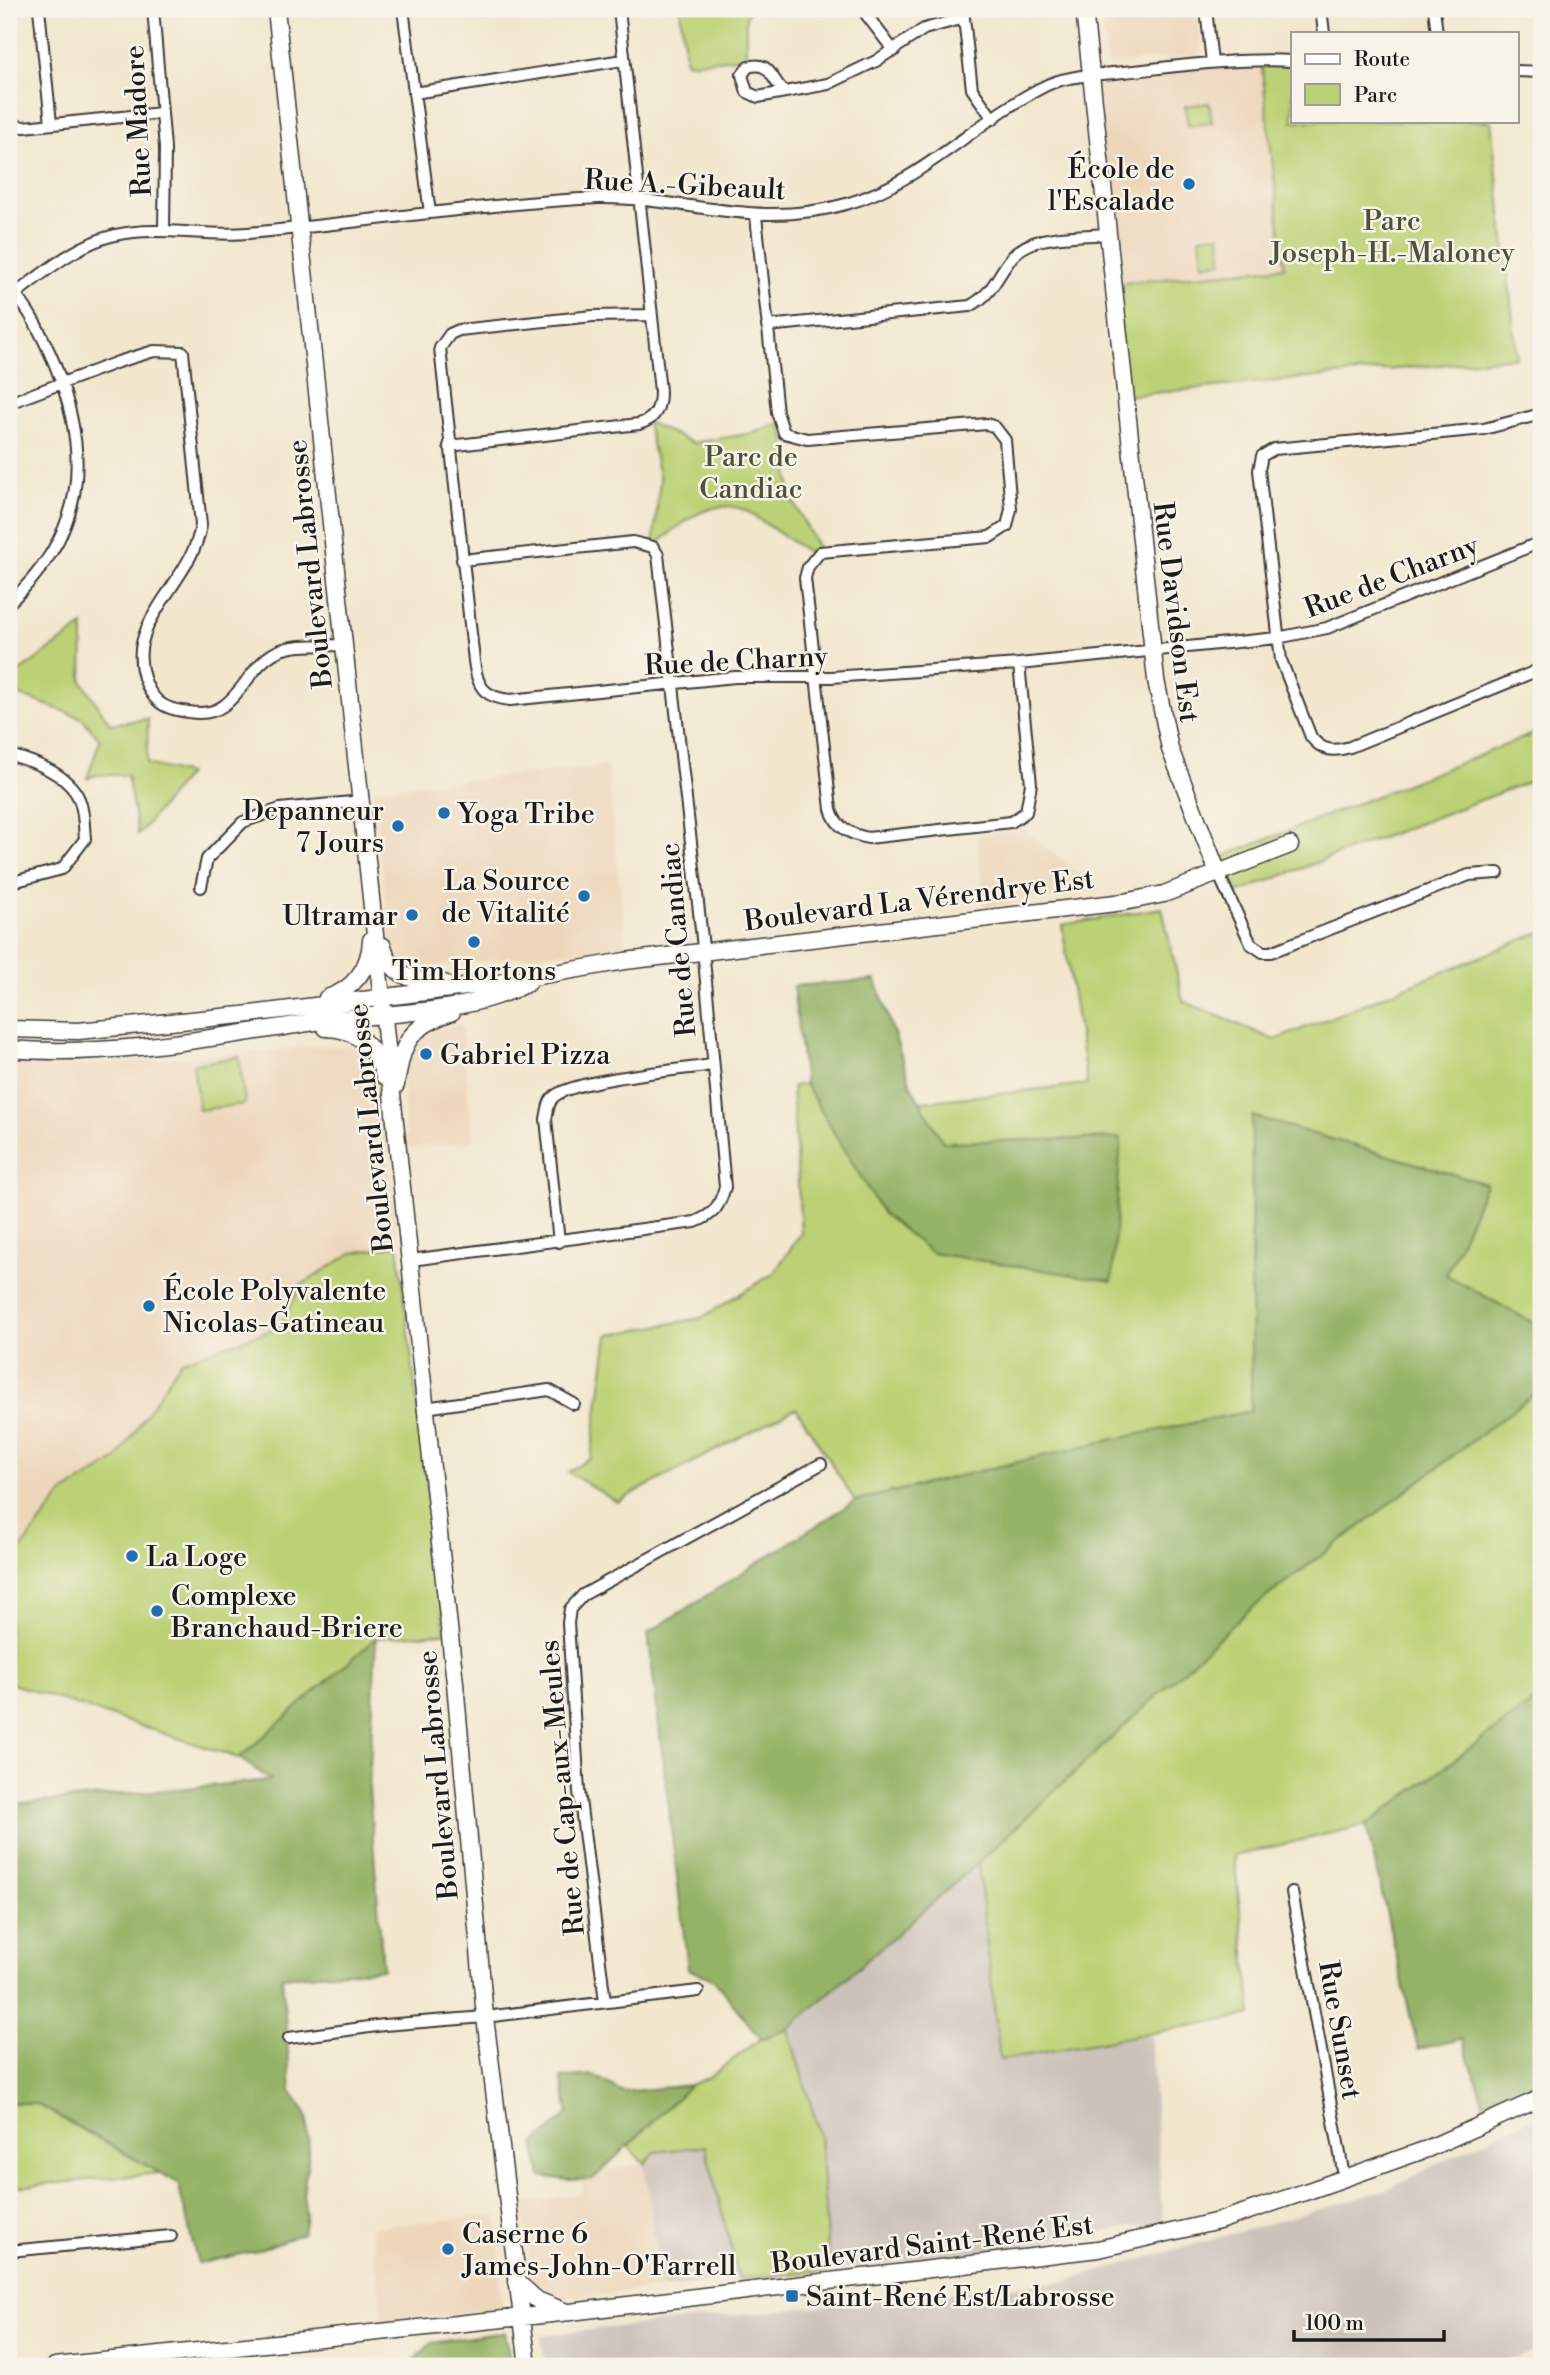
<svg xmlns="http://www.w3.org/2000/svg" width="1550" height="2375" viewBox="0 0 1550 2375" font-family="'Libre Bodoni',serif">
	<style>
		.built { fill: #edd7bb }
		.industrial { fill: #ccc2b9 }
		.green { fill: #bcd175; stroke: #6c7648; stroke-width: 2 }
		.forest { fill: #95b366; stroke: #586841; stroke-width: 2 }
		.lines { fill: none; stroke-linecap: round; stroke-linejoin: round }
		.street-casing { stroke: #3c3a37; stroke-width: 14 }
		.secondary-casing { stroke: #3c3a37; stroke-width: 19 }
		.street { stroke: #fff; stroke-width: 10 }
		.secondary { stroke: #fff; stroke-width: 16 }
		.poi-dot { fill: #1f6fb2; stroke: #f7f3e8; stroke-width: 2.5 }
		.labels { text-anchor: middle; stroke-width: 5; stroke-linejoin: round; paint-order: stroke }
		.street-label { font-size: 28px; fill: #1c1c1c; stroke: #f7f3e8 }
		.poi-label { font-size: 28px; fill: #1c1c1c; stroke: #f7f3e8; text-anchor: start }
		.park-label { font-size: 28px; fill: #4c5237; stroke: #f7f3e8 }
	</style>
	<rect width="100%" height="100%" fill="#f7f3e8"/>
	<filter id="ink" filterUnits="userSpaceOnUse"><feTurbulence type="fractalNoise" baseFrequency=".0143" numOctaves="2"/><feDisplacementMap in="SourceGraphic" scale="14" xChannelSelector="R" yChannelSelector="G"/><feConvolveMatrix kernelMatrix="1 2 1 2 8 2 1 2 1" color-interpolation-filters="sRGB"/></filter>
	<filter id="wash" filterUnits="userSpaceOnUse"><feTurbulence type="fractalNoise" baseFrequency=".00686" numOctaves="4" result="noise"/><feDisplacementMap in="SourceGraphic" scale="28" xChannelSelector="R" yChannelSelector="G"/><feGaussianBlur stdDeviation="1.57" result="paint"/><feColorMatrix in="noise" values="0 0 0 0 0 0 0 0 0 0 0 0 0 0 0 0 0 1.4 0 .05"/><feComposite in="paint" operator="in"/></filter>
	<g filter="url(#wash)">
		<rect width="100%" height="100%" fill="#f2e6cd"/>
		<path class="built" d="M1100,9H1197L1201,48L1196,55L1107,64Z
			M1261,59L1284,267L1113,284L1092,76Z
			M607,766L626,945L411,969L394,953L387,918L373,789Z
			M1023,828L1099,890L985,907L977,836Z
			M461,1023L473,1141L407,1148L401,1060L423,1034Z
			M322,1046L355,1047L367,1054L377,1065L398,1245L352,1253L300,1286L280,1327L181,1361L117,1459L63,1493L9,1565V1062L80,1066Z
			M644,2164L662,2288L535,2302L522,2204L583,2193L581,2173Z
			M497,2215L502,2308L383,2322L371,2227Z"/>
		<path class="industrial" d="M978,1863L1000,2060L1150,2035L1163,2222L972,2253L829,2270L820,2135L788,2029Z
			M1541,2113V2350L1488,2366H545L541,2335L1065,2281L1383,2191Z
			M705,2146L739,2279L662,2288L644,2164L655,2152Z"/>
		<path class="green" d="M680,9H752L746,16V57L686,63Z
			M1261,59L1293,61V121H1491L1517,357L1125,396L1113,284L1284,267Z
			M1209,103L1212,123L1188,126L1185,106Z
			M1220,235L1222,262L1203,264L1200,237Z
			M647,422L693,443L753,433L779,423L784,433L791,497L820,552L815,557L745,510C708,496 680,526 653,547L660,480Z
			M15,462L17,473L9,505V464Z
			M83,626L82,681L110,724L148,719L147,764L188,774L138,835L127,775H96L87,779L100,740L82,718L9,691V679Z
			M1541,731V777L1237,893L1224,856Z
			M1162,908L1183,1001L1275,1040L1541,932V1327L1446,1275L1486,1184L1252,1116L1251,1411L1101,1442L855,1501L796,1408L617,1502L568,1472L591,1458L608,1335L701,1318L774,1273L801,1233L792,1086L805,1084L883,1214L1121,1139L943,1142L920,1102L1087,1084L1062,925Z
			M239,1057L245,1104L199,1110L193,1064Z
			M398,1245L445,1633L376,1638L239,1758L9,1683V1565L63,1493L117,1459L181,1361L280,1327L300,1286L352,1253Z
			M1541,1389V1696L1366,1825L1234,1856L1252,2015L1000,2060L978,1863L1244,1614Z
			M788,2029L820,2135L829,2270L739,2279L705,2146L655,2152L644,2164L628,2146L690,2085L708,2078L761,2039Z
			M9,2102L36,2104L159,2173L9,2188Z"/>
		<path class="forest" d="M876,980L912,1088L943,1142L1121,1138L1112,1281L932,1253L883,1214L805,1084L793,986Z
			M1252,1116L1486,1184L1446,1275L1541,1327V1389L1244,1614L978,1863L788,2029L761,2039L713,1979L688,1969L648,1633L855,1501L1101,1442L1251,1411Z
			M376,1638L369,1789L383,1969L282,1977L291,2090L307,2116L309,2153L303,2194L306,2216L303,2233L259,2250L198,2264L178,2183L37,2104L9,2102V1805L271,1780L239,1758Z
			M1541,1696V2079L1487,2112L1462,2039L1418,2049L1366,1825Z
			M593,2075L623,2092L690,2085L593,2179L568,2180L541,2176L534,2144L569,2113L561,2078Z
			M505,2332L511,2366H409L431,2343Z"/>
	</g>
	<g filter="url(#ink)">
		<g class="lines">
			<defs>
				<path id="street" d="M39,9L51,123
					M153,9L165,148L164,230
					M403,9L430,213
					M862,9L894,51
					M963,9L972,89L993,119
					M1206,9L1212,62
					M1321,9L1324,33
					M1434,9L1437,33
					M1517,71L1541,72
					M785,92C770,80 772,60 748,67L742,75L747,92L758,97L828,84L876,61L924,29L964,18
					M414,93L623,60
					M9,124L24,127L161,113
					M756,216L777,412L784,433L807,439L987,424L995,427L1005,440L1011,509L1007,526L990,537L820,552L808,567L805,578L831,809C836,828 850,834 868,838L1011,822L1026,812L1031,784L1019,664
					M9,287C30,309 43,337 55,365C92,458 85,533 9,603
					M15,294C46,271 77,244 115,235C159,225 204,237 248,233C365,222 481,204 599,198C688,197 754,230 846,204C921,183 973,123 1041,88C1064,75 1097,75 1124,72C1180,66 1236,58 1293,61
					M650,315L593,316L459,330L450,334L440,348L474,661C477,686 483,697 510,700L735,677H831L1019,664L1277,638L1327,628L1541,542
					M767,326L970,306C992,294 995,280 1009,261C1028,232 1077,237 1108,234
					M9,403L118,362L154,351L183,352L201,525C195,570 146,608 141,649C139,667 145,690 159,702C167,709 179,711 189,712C237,721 242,670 276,652C294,643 325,646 344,645
					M1541,414L1484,429L1274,449L1262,456L1259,470L1281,660L1311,737C1322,751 1333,752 1350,747L1541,669
					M449,446L639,424C656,419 660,408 660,391L619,9
					M9,755C34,761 74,776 81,805C84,815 84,828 85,839L62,869L9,883
					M1218,873L1251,944L1263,952H1271L1469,875L1498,873
					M201,887L207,859L243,822L280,809L362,801
					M559,1242L546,1119C548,1110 548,1100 556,1095C580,1079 679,1070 712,1065
					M411,1260L695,1222C715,1214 719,1207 725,1187L702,938L658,555L653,547L633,542L462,560
					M425,1408L549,1390L574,1404
					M1292,1892L1344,2176
					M605,2002L579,1791L568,1623L570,1609L583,1595L821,1464
					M289,2038L384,2025L485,2017L698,1991
					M9,2251L171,2236"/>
				<path id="secondary" d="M276,9L455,1683L485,2017L528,2366
					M1084,9L1156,680L1170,749L1218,873
					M383,946C391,978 415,981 444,983
					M327,998C353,990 370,968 371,940
					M326,1028C356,1028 376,1047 384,1076
					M9,1029L78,1031L242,1015L498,983L625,961L1124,902L1164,894L1290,845
					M9,1049C111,1058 215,1037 315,1022C386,1012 463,1016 528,983
					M396,1085C403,1041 408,1028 452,1012
					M517,2282L537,2300L564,2311
					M55,2366L570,2312L1098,2249L1219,2221L1311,2190L1427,2149L1541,2098"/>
			</defs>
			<use href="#street" class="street-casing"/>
			<use href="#secondary" class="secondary-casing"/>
			<use href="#street" class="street"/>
			<use href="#secondary" class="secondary"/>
		</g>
	</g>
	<g class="poi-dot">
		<circle cx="1189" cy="184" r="7"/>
		<circle cx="444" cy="813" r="7"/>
		<circle cx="398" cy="826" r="7"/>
		<circle cx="584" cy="896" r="7"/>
		<circle cx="412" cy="915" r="7"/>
		<circle cx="474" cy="942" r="7"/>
		<circle cx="426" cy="1054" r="7"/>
		<circle cx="149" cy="1306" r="7"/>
		<circle cx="132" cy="1556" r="7"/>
		<circle cx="157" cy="1611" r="7"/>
		<circle cx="448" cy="2249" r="7"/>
		<rect x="785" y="2289" width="14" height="14" rx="3.5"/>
	</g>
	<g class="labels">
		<g class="street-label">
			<text transform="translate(137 121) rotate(-93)" y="10">Rue Madore</text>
			<text transform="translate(685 184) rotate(3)" y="10">Rue A.-Gibeault</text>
			<text transform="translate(309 564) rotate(-96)" y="10">Boulevard Labrosse</text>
			<text transform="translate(1391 576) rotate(-21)" y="10">Rue de Charny</text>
			<text transform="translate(1177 612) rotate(83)" y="10">Rue Davidson Est</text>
			<text transform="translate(736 660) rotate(-3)" y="10">Rue de Charny</text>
			<text transform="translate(919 899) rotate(-7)" y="10">Boulevard La Vérendrye Est</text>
			<text transform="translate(677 940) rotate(-95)" y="10">Rue de Candiac</text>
			<text transform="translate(370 1128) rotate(-96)" y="10">Boulevard Labrosse</text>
			<text transform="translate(437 1775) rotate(-95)" y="10">Boulevard Labrosse</text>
			<text transform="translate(561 1788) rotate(-95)" y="10">Rue de Cap-aux-Meules</text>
			<text transform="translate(1341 2030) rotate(80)" y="10">Rue Sunset</text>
			<text transform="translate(932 2243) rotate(-7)" y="10">Boulevard Saint-René Est</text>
		</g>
		<g class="poi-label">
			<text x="1175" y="178" text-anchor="end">École de<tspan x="1175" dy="32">l'Escalade</tspan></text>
			<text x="384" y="820" text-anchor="end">Depanneur<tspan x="384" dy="32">7 Jours</tspan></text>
			<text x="458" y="823">Yoga Tribe</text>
			<text x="570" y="890" text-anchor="end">La Source<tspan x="570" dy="32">de Vitalité</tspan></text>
			<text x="398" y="925" text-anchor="end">Ultramar</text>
			<text x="474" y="980" text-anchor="middle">Tim Hortons</text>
			<text x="440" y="1064">Gabriel Pizza</text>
			<text x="163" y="1300">École Polyvalente<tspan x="163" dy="32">Nicolas-Gatineau</tspan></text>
			<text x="146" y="1566">La Loge</text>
			<text x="171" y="1605">Complexe<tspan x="171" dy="32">Branchaud-Briere</tspan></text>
			<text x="462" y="2243">Caserne 6<tspan x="462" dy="32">James-John-O'Farrell</tspan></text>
			<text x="806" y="2306">Saint-René Est/Labrosse</text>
		</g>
		<g class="park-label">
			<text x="1392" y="230">Parc<tspan x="1392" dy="32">Joseph-H.-Maloney</tspan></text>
			<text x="751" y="466">Parc de<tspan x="751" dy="32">Candiac</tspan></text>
		</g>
	</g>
	<rect width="1550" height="2375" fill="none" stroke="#f7f3e8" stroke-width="35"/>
	<rect x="1291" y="32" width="228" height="91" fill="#f7f3e8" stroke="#9f9d96" stroke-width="2"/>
	<rect x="1305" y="54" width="35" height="10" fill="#ffffff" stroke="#9f9d96" stroke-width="2"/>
	<text x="1354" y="66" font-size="21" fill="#1c1c1c">Route</text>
	<rect x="1305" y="84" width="35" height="21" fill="#bcd175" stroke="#9f9d96" stroke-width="2"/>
	<text x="1354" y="102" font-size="21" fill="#1c1c1c">Parc</text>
	<path d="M1294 2330v10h150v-10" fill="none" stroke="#1c1c1c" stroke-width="3.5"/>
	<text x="1305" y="2330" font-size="21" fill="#1c1c1c" stroke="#f7f3e8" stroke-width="5" paint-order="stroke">100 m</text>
</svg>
